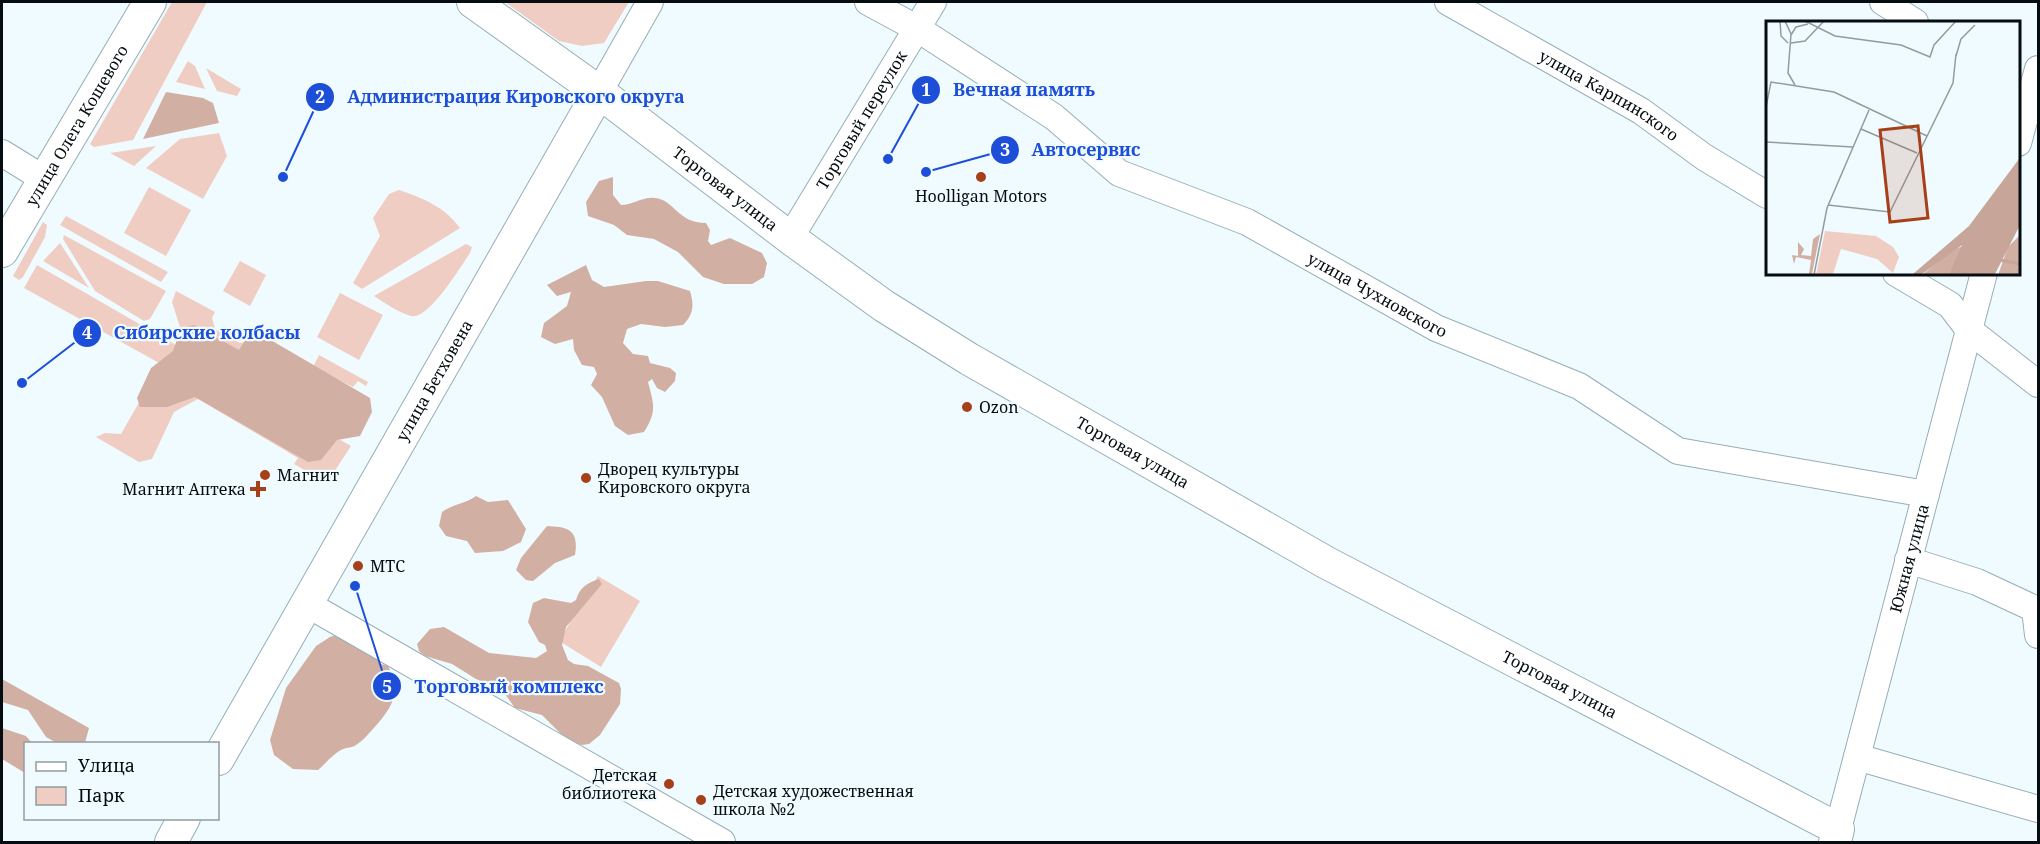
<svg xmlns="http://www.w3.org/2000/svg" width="2040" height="844" viewBox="0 0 2040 844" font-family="'Noto Serif',serif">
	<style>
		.green { fill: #f0cdc2 }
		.forest { fill: #d2afa3 }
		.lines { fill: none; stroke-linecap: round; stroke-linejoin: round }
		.minor-casing { stroke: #96aeb8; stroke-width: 28 }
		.major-casing { stroke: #96aeb8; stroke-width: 34 }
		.minor { stroke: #fff; stroke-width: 26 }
		.major { stroke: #fff; stroke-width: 32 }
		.poi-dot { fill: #a64019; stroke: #f0fbff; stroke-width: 2 }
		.labels { text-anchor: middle; stroke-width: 4.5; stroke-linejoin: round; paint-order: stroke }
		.street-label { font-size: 16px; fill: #050d10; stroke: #f0fbff }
		.poi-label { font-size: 16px; fill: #050d10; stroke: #f0fbff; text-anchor: start }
		.inset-river { fill: none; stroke: #c7a599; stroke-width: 3 }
		.inset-road { fill: none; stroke: #929c9f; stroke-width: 1.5 }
		.view { fill: #a64019; fill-opacity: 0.15; stroke: #a64019; stroke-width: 3 }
		.inset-edge { fill: none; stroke: #050d10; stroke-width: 3 }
		.leader { fill: none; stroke: #1d4ed8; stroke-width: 2 }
		.callout-dot { fill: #1d4ed8; stroke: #f0fbff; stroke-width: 2 }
		.mark-label { font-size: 18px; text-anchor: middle; font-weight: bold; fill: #fff }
		.callout-label { font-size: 18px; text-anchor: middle; font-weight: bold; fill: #1d4ed8; stroke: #f0fbff; stroke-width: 4.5; stroke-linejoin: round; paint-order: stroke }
	</style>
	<rect width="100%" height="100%" fill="#f0fbff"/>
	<path class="green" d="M172,2H207L133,140L94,147L90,144Z
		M505,2H629L604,43L582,46L559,41Z
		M188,61L195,66L205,89L176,82Z
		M206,68L241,89L237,96L217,91Z
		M219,133L227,156L203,199L146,168L180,139Z
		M156,146L134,166L110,153Z
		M149,187L191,210L166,256L124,233Z
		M399,190C423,198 445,207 460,228L362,289L353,283L380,236L373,218L389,194Z
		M66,216L168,272L161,282L60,225Z
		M43,222L47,225L45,237L23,277L19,280L13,276Z
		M64,235L166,291L150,319L144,321L95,291L63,239Z
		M60,243L89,288L43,261Z
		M466,244L472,247L470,253C461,266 428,321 411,316C399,313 385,303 374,296Z
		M240,261L266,275L250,306L223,291Z
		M37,265L351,446L327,483L294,464L298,458L198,399L174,412L152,459L139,462L96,437L105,433L121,434L161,364L24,288Z
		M176,291L215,312L212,318L215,329L240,343L252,341L288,360L185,343L172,302Z
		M340,293L383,315L359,360L317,337Z
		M319,355L368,382L366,386L358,381L353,387L313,367Z
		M598,576L640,601L601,667L559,641Z"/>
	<path class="forest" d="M166,92L203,98L213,103L219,123L143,139Z
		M613,177V195L621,205C632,205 644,196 655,198C675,200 677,223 706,223L710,230L708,241L711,245L730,238L762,253L767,263L764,277L752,284H724L703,277L678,252L654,239L627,235L614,225L588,216L586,202L599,181Z
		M586,265L592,280L604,287L646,281H658L690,291C694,305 694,314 683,325L665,327L641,324L627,329L623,343L633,354L648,356L650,363L670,368L676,373L675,381L665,392L657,388L652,379L648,382C654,405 657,411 644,432L628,435L615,426L602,397L591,385L597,374L594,367L582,365L574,350L573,339L555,344L541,337L544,323L567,306L571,292L557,296L547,285Z
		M194,325L239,350L252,329L370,398L372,412L360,436L337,440L321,460L308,462L195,397L167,407H140L137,398L151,368L173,351L181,328Z
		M476,496L488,502L508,500L526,529L521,542L503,551L475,553L467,541L446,536L439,526L442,512C453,504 465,504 476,496Z
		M547,526C569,527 579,530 575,555L555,563L533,581L526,580L516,570L521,558Z
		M599,579L602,584L566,627L562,645L568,660L574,664L588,666L619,683L621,689L620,704L600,735L589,744L582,745L568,741L542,715L515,708L502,690L476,679L452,664L425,656L419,651L417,644L430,629L444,627L489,653L536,658L547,651L545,645L539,642L528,622L533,603L544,598L571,603L576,600C580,587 587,583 599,579Z
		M345,632L353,633L381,664L388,666C402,693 392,708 373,729C368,734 363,741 356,745C352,748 348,747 343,749C334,753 326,763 318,770L293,769L274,755L270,740L286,688L316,646L330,637Z
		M2,679L89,728L85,743H57L46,737L28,710L2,702Z
		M2,728L26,736L32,743L26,744L25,773L2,759Z"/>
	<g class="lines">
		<defs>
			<g id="minor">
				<path id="s1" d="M868,2L918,29L1054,117L1119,173L1247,222L1436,328L1579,386L1678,451L1926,494"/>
				<path id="s2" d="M1448,2L1641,111L1704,157L1767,195"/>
				<path d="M1883,2L1915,22"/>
				<path d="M599,92L650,2"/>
				<path d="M2018,143L2038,69"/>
				<path d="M2,153L44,179"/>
				<path id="s3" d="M790,238L933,2"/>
				<path d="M1896,273L1950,305L1969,330L2038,384"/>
				<path d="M1908,560L1977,582L2035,609L2038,635"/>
				<path d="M307,604L722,842"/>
				<path d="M1857,757L2038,809"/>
				<path id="s4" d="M1838,829L1984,273"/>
			</g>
			<g id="major">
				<path id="s5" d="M473,2L599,92L794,241L884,306L969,359L1327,563L1838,829L1835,842"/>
				<path id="s6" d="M2,251L150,2"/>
				<path id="s7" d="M218,759L599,92"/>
				<path d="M171,842L184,818"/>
			</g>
		</defs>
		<use href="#minor" class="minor-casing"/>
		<use href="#major" class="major-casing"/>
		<use href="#minor" class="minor"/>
		<use href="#major" class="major"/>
	</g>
	<g class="poi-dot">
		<circle cx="981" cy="177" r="6"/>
		<circle cx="967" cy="407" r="6"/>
		<circle cx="265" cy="475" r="6"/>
		<circle cx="586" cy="478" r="6"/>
		<path d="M255 480h6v6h6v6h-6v6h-6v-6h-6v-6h6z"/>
		<circle cx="358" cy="566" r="6"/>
		<circle cx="669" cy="784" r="6"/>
		<circle cx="701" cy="800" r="6"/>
	</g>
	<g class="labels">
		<g class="street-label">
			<text dy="6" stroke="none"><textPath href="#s2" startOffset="186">улица Карпинского</textPath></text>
			<text dy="6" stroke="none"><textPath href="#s3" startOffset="138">Торговый переулок</textPath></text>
			<text dy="6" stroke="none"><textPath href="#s6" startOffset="146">улица Олега Кошевого</textPath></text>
			<text dy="6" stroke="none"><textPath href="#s5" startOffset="314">Торговая улица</textPath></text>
			<text dy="6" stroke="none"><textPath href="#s1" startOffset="591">улица Чухновского</textPath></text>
			<text dy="6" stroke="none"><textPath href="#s7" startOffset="436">улица Бетховена</textPath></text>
			<text dy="6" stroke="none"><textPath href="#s5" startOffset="800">Торговая улица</textPath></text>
			<text dy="6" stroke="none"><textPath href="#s4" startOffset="280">Южная улица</textPath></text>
			<text dy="6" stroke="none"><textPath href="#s5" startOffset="1286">Торговая улица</textPath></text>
		</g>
		<g class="poi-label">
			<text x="981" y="202" text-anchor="middle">Hoolligan Motors</text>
			<text x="979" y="413">Ozon</text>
			<text x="598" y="475">Дворец культуры<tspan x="598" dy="18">Кировского округа</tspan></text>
			<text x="277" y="481">Магнит</text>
			<text x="246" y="495" text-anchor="end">Магнит Аптека</text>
			<text x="370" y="572">МТС</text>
			<text x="657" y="781" text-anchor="end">Детская<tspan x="657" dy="18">библиотека</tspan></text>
			<text x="713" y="797">Детская художественная<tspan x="713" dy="18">школа №2</tspan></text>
		</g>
	</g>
	<g transform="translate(1766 21)">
		<rect width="254" height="254" fill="#f0fbff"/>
		<path d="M59,210L110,215L127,226L133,236L127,252L111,238L75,228L67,253L50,254Z" fill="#f0cdc2"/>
		<path d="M54,213L46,253H43L45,239L30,236L28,243L26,234L32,235V221L38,228L35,234L45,235L47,218ZM253,215V253L232,254L242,226ZM197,225L183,253L156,254L185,230Z" fill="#d2afa3"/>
		<path d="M253,138V206L229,253H183L196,224L156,253H147L203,205Z" fill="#c7a599"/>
		<path class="inset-river" d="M234,239L254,243M210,254L254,181"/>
		<path class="inset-road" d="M14,0L15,15L22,22M19,0L25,13L22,52L29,64M39,0L69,15L135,24L164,36L168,24L190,0M25,14L30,6L42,3M25,22L39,20L58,0M190,35L195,18L209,4M0,86L5,61L68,71L161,115M95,108L151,132M0,121L87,126M62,184L124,191L187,62L190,33M48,254L61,187L103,89"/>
		<path class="view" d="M152,105L162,197L124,201L114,109Z"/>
		<rect width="254" height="254" class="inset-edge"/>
	</g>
	<path class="leader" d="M888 159L926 90M283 177L320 97M926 172L1005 150M22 383L87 333M355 586L387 686"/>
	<g class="callout-dot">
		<circle cx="888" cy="159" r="6"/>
		<circle cx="283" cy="177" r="6"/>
		<circle cx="926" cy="172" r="6"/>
		<circle cx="22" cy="383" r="6"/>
		<circle cx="355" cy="586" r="6"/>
		<circle cx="926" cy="90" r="15"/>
		<circle cx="320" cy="97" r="15"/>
		<circle cx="1005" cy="150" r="15"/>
		<circle cx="87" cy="333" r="15"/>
		<circle cx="387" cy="686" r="15"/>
	</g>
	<g class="mark-label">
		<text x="926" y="96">1</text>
		<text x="320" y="103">2</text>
		<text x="1005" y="156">3</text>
		<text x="87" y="339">4</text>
		<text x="387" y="693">5</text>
	</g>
	<g class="callout-label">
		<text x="1024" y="96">Вечная память</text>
		<text x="516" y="103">Администрация Кировского округа</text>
		<text x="1086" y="156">Автосервис</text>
		<text x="207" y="339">Сибирские колбасы</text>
		<text x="509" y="693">Торговый комплекс</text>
	</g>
	<rect width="2040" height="844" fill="none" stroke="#050d10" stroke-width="6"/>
	<rect x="24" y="742" width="195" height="78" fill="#f0fbff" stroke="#929c9f" stroke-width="1.5"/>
	<rect x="36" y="762" width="30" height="9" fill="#ffffff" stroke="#929c9f" stroke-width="1.5"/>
	<text x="78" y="772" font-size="18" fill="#050d10">Улица</text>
	<rect x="36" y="787" width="30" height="18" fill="#f0cdc2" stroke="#929c9f" stroke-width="1.5"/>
	<text x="78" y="802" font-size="18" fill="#050d10">Парк</text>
</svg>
